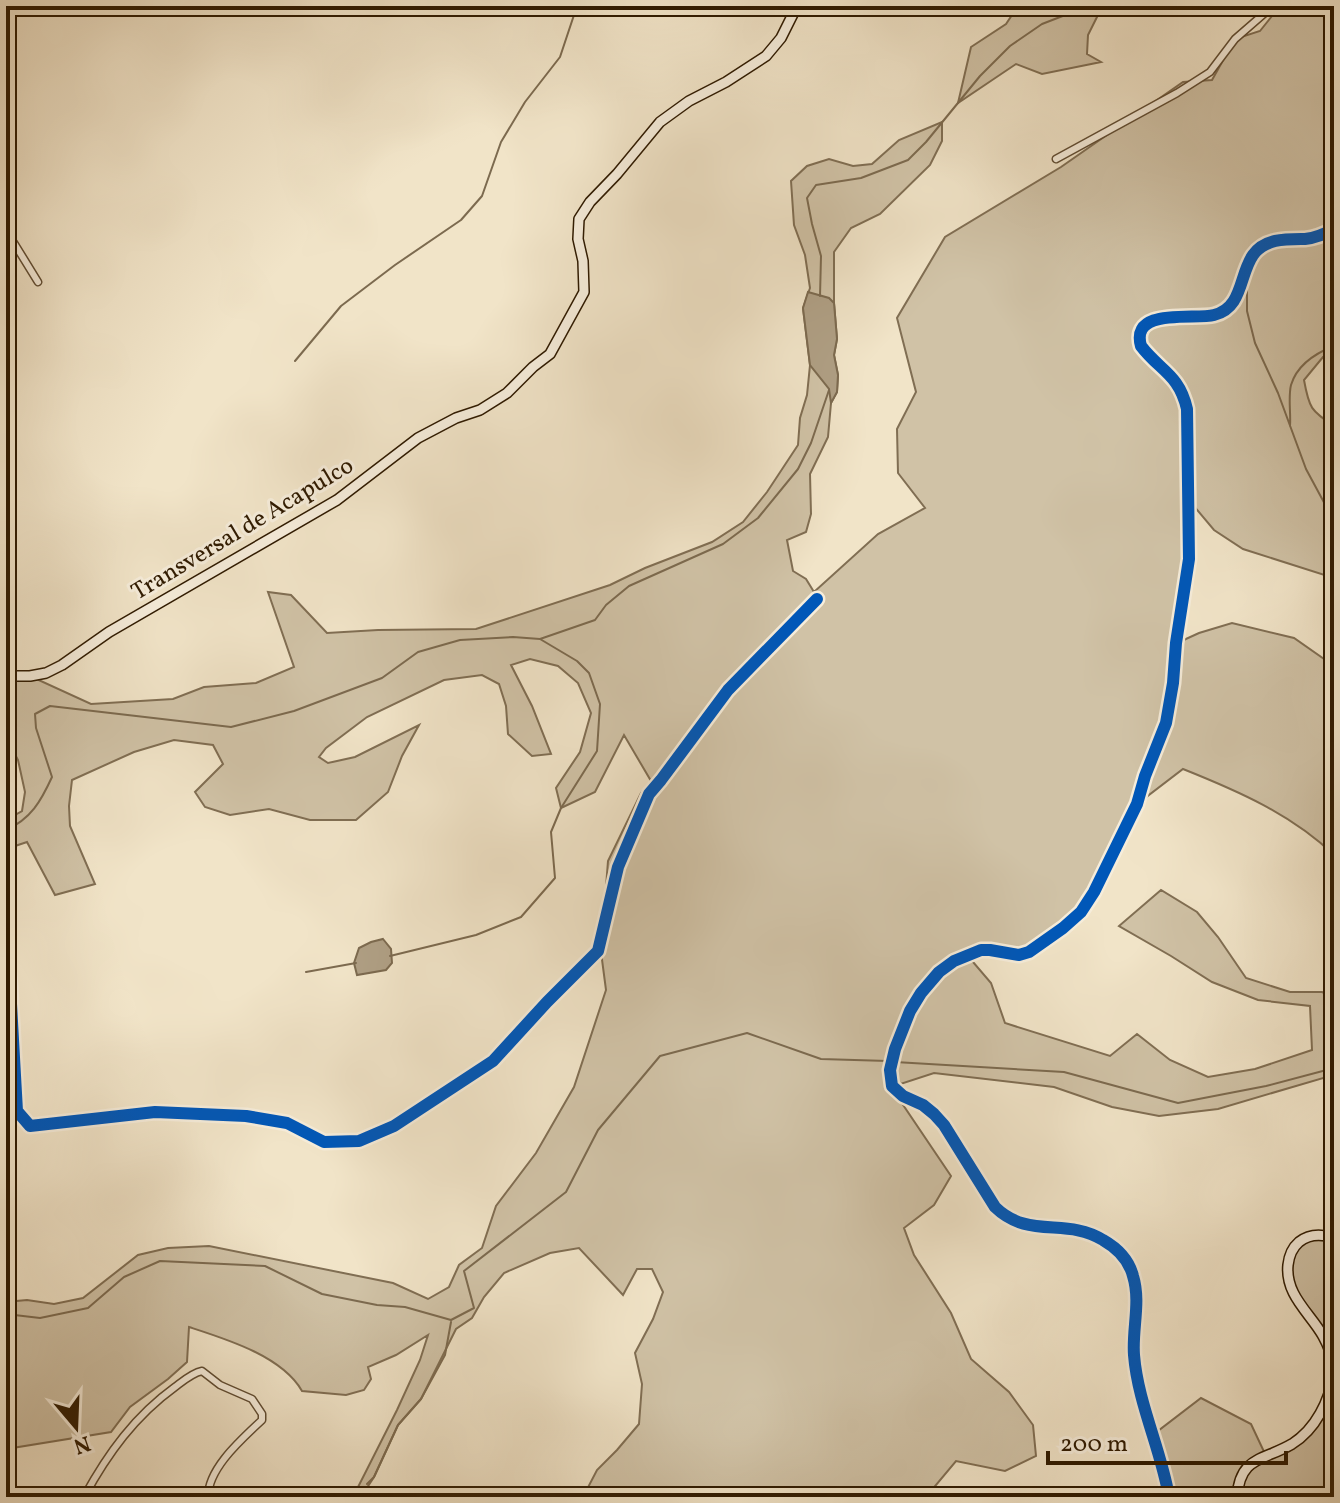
<svg xmlns="http://www.w3.org/2000/svg" width="1340" height="1503" viewBox="0 0 1340 1503" font-family="Vollkorn,serif">
	<style>
		.green { fill: #d0c2a6; stroke: #806e53; stroke-width: 2 }
		.water { fill: #af9f84; stroke: #7c6a4f; stroke-width: 2 }
		.lines { fill: none; stroke-linecap: round; stroke-linejoin: round }
		.stream { stroke: #7c6a4f; stroke-width: 2 }
		.street-casing { stroke: #604c32; stroke-width: 9 }
		.secondary-casing { stroke: #2f1a00; stroke-width: 12 }
		.street { stroke: #f6eddb; stroke-width: 6 }
		.secondary { stroke: #f6eddb; stroke-width: 9 }
		.cycleway-casing { stroke: #f6eddb; stroke-width: 17 }
		.cycleway { stroke: #0057b8; stroke-width: 12 }
		.labels { text-anchor: middle; stroke-width: 6; stroke-linejoin: round; paint-order: stroke }
		.street-label { font-size: 24px; fill: #2f1a00; stroke: #f6eddb }
	</style>
	<rect width="100%" height="100%" fill="#f1e4c8"/>
	<filter id="stains"><feTurbulence type="fractalNoise" baseFrequency=".0025" numOctaves="4"/><feColorMatrix values="0 0 0 0 .2 0 0 0 0 .09 0 0 0 0 .02 0 0 0 .5 -.17"/></filter>
	<radialGradient id="worn" r=".72"><stop offset=".6" stop-color="#630" stop-opacity="0"/><stop offset="1" stop-color="#630" stop-opacity=".3"/></radialGradient>
	<path class="green" d="M1018,6H1091L1097,17L1088,35L1087,54L1101,62L1042,74L1016,64L958,103L971,47L1006,24Z
		M1280,6H1334V355L1323,357L1304,380C1309,408 1311,411 1334,426V582L1331,577L1243,549L1214,530L1188,499V561L1175,644L1199,633L1232,623L1294,638L1334,666V855C1291,814 1238,791 1183,769L1136,805L1081,912L1029,952L999,951L967,955L991,983L1005,1023L1110,1056L1137,1034L1170,1060L1208,1077L1255,1069L1312,1050L1310,1006L1258,1000L1212,982L1171,956L1119,926L1161,890L1197,912L1218,937L1246,978L1290,992H1322L1334,997V1087L1323,1078L1218,1109L1159,1116L1112,1107L1054,1087L934,1073L891,1087L951,1176L934,1205L904,1228L914,1255L951,1313L971,1359L1009,1392L1033,1425L1036,1456L1005,1471L956,1461L926,1497H896L853,1490L803,1497H583L597,1470L617,1450L639,1424L642,1384L635,1353L653,1319L663,1292L652,1269H637L623,1295L579,1248L550,1253L504,1273L484,1297L472,1318L456,1329L421,1399L398,1425L374,1477L361,1497H353L397,1410L420,1360L428,1335L396,1355L368,1367L371,1379L364,1390L346,1395L302,1391C282,1356 226,1339 189,1327L187,1362L168,1379L130,1407L111,1432L6,1449V1302L27,1300L54,1304L83,1298L138,1255L168,1248L209,1246L393,1283L428,1299L449,1287L459,1265L482,1248L496,1206L536,1153L574,1087L606,990L601,952L608,861L641,793L651,781L624,735L595,792L561,808L556,788L580,752L591,713L578,683L558,666L530,659L511,665L532,706L551,754L532,756L508,734L506,706L499,684L482,675L444,680L367,717L326,748L319,757L328,763L355,757L419,725L402,756L388,792L356,820H310L269,809L230,815L205,807L195,792L223,764L213,745L174,740L134,752L72,780L69,806L70,826L95,884L55,895L27,842L6,849V820L22,811L25,792L18,760L6,737V676H30L91,704L173,699L204,687L256,683L294,667L268,592L291,595L327,633L378,630L476,629L610,585L645,568L712,542L743,522L767,492L798,445L800,418L807,395L810,365L803,308L810,288L805,255L794,225L791,181L807,166L829,159L853,166L872,164L899,140L942,122V141L930,165L880,214L851,228L834,252V303L837,339L834,355L838,375L837,392L831,403L828,437L810,474L811,514L806,532L787,540L793,571L806,579L814,592L878,534L925,508L898,473L897,429L916,392L897,318L945,237L1061,167L1183,82L1212,80L1235,39L1260,31Z
		M1307,1238L1334,1240V1497H1165L1153,1442L1158,1431L1201,1398L1251,1424L1266,1456L1276,1452L1316,1419L1333,1370L1323,1339L1297,1304L1288,1258Z"/>
	<path class="water" d="M808,292L829,298L834,303L837,339L834,355L838,375L837,392L831,403L829,389L810,365L803,308Z
		M383,939L391,949L392,963L386,970L357,975L354,963L359,948L371,942Z"/>
	<g class="lines">
		<path class="stream" d="M1247,280V311L1255,343L1278,393L1306,469L1334,521
			M820,296L821,256L812,224L807,198L816,185L861,178L908,160L926,142L980,76L1010,46L1042,24L1073,12
			M295,361L341,306L395,265L461,220L482,196L501,142L525,102L560,57L577,6
			M1290,426C1291,414 1288,397 1291,385C1297,365 1316,353 1334,346
			M6,830C31,819 41,801 52,777L36,728L35,714L50,706L231,727L294,711L382,678L418,652L460,640L513,637L540,639L595,620L606,605L629,586L723,544L758,518L798,469L811,443L829,390
			M390,956L476,935L521,917L555,878L551,832L561,808L597,751L600,704L589,673L577,661L540,639
			M306,972L356,963
			M895,1062L1064,1072L1178,1103L1266,1086L1334,1068
			M6,1314L40,1318L88,1308L124,1277L160,1261L265,1266L322,1294L377,1305L405,1307L451,1320L474,1308L464,1271L566,1192L598,1130L660,1056L747,1033L821,1059L888,1061
			M367,1484L374,1477L398,1425L421,1399L445,1355L451,1322"/>
		<defs>
			<path id="street" d="M1056,159L1177,93L1210,72L1235,39L1273,6
				M6,237L14,243L38,282
				M6,946L10,986L17,1111L30,1126L155,1112L246,1116L287,1123L324,1142L359,1141L394,1126L493,1061L547,1002L598,951L618,867L649,794L661,780L728,690L817,599
				M84,1497C108,1453 135,1416 175,1387C183,1381 192,1373 202,1371L220,1385L252,1399L262,1414V1420C242,1439 208,1468 208,1497"/>
			<path id="secondary" d="M6,676H30L46,673L62,665L109,632L337,500L418,438L456,418L480,410L507,393L533,367L550,354L584,292L583,261L578,239L579,219L590,202L617,174L660,122L689,101L726,82L766,56L781,38L797,6
				M1334,1238C1322,1234 1309,1234 1299,1242C1292,1248 1289,1256 1288,1265C1285,1295 1310,1313 1323,1336C1328,1345 1332,1355 1334,1366
				M1169,1497C1161,1449 1138,1404 1134,1355C1132,1329 1141,1302 1133,1276C1129,1260 1117,1248 1103,1240C1066,1217 1029,1240 995,1207L944,1125L934,1114L923,1105L903,1096L892,1086L890,1070L895,1049L910,1011L921,993L939,972L954,961L981,950H990L1019,955L1029,952L1063,928L1081,912L1094,892L1137,804L1145,776L1166,723L1173,683L1176,643L1189,559L1187,409C1179,374 1160,371 1141,346C1130,307 1194,320 1214,315C1243,308 1239,275 1253,255C1265,238 1287,239 1305,239C1314,238 1325,234 1334,229
				M1237,1497C1240,1456 1263,1461 1292,1444C1316,1429 1329,1401 1334,1374"/>
		</defs>
		<use href="#street" class="street-casing"/>
		<use href="#secondary" class="secondary-casing"/>
		<use href="#street" class="street"/>
		<use href="#secondary" class="secondary"/>
		<defs>
			<path id="cycleway" d="M6,946L10,986L17,1111L30,1126L155,1112L246,1116L287,1123L324,1142L359,1141L394,1126L493,1061L547,1002L598,951L618,867L649,794L661,780L728,690L817,599
				M1169,1497C1161,1449 1138,1404 1134,1355C1132,1329 1141,1302 1133,1276C1129,1260 1117,1248 1103,1240C1066,1217 1029,1240 995,1207L944,1125L934,1114L923,1105L903,1096L892,1086L890,1070L895,1049L910,1011L921,993L939,972L954,961L981,950H990L1019,955L1029,952L1063,928L1081,912L1094,892L1137,804L1145,776L1166,723L1173,683L1176,643L1189,559L1187,409C1179,374 1160,371 1141,346C1130,307 1194,320 1214,315C1243,308 1239,275 1253,255C1265,238 1287,239 1305,239C1314,238 1325,234 1334,229"/>
		</defs>
		<use href="#cycleway" class="cycleway-casing"/>
		<use href="#cycleway" class="cycleway"/>
	</g>
	<g class="labels">
		<g class="street-label">
			<text transform="translate(242 528) rotate(-31)" y="8">Transversal de Acapulco</text>
		</g>
	</g>
	<rect width="1340" height="1503" fill="none" stroke="#f1e4c8" stroke-width="32"/>
	<rect x="8" y="8" width="1324" height="1487" fill="none" stroke="#2f1a00" stroke-width="4"/>
	<rect x="16" y="16" width="1308" height="1471" fill="none" stroke="#2f1a00" stroke-width="2"/>
	<g transform="translate(76 1427) rotate(161)" stroke="#f6eddb" stroke-width="6" paint-order="stroke">
	<path d="M0-6L14 30L0 20L-14 30Z" fill="#2f1a00"/>
	<text y="-12" font-size="22" font-weight="bold" text-anchor="middle" fill="#2f1a00">N</text>
	</g>
	<path d="M1048 1451v12h238v-12" fill="none" stroke="#2f1a00" stroke-width="4"/>
	<text x="1060" y="1451" font-size="24" fill="#2f1a00" stroke="#f6eddb" stroke-width="6" paint-order="stroke">200 m</text>
	<rect width="100%" height="100%" filter="url(#stains)"/>
	<rect width="100%" height="100%" fill="url(#worn)"/>
</svg>
